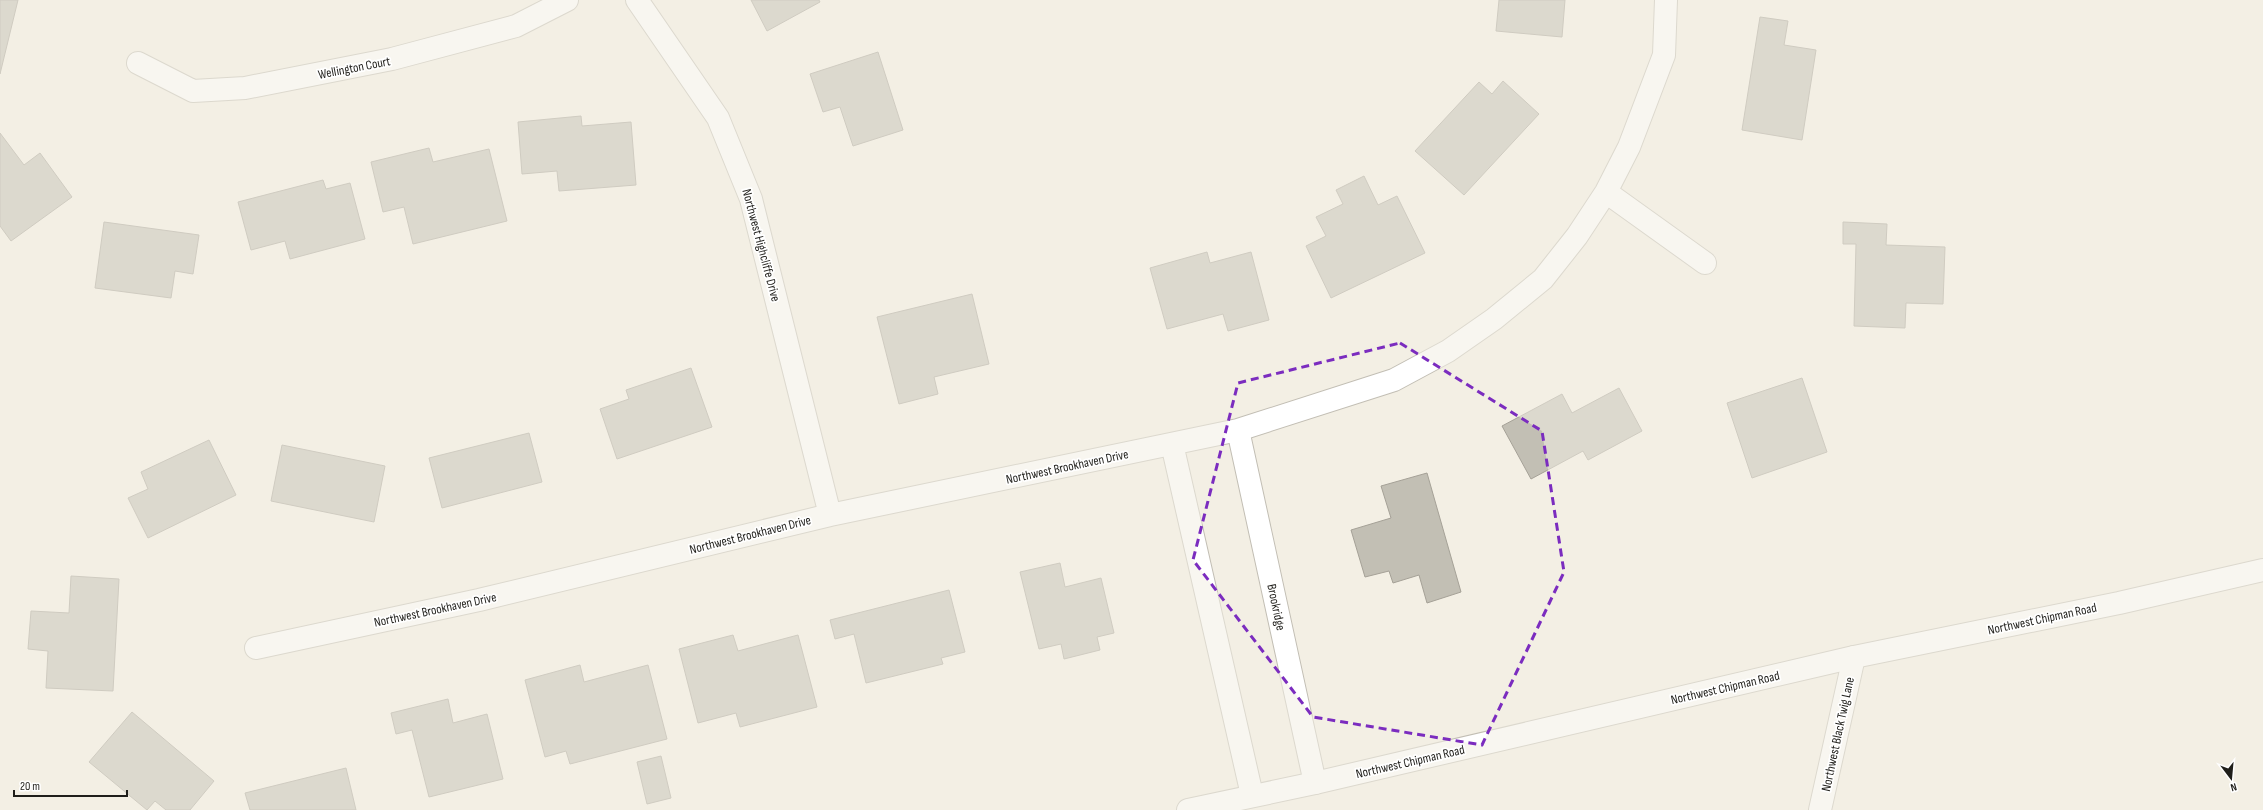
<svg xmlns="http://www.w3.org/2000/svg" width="2263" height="810" viewBox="0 0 2263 810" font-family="'Sofia Sans Condensed',sans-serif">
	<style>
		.building { fill: #c2bfb4; stroke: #a5a197 }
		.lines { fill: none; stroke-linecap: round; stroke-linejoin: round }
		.minor-casing { stroke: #c2beb4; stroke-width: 24 }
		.secondary-casing { stroke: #c2beb4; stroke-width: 24 }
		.minor { stroke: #fff; stroke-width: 22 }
		.secondary { stroke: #fff; stroke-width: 22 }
		.marked { fill: none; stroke: #7b2cbf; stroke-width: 3; stroke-dasharray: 8 5; stroke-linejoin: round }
		.labels { text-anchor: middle; stroke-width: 3.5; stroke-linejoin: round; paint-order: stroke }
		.street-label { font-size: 13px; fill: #1f1e1a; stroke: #fff }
	</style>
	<rect width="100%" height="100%" fill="#f3efe4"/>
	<path class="building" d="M0,0H18L0,74Z
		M751,0H819L820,2L767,31Z
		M1499,0H1565L1562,37L1496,31Z
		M1760,17L1788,21L1784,45L1816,50L1802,140L1742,130Z
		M878,52L903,130L853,146L840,107L823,112L810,74Z
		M1503,81L1539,114L1464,195L1415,151L1479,82L1492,94Z
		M581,116L582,126L631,122L636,185L559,191L557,171L522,174L518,122Z
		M0,133L24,165L40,153L72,197L11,241L0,226Z
		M429,148L433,162L489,149L507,221L413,244L404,207L383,212L371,162Z
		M1364,176L1378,205L1397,196L1425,253L1331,298L1306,246L1326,236L1316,217L1343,204L1336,190Z
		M323,180L326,189L350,183L365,239L290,259L285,241L251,250L238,202Z
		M104,222L199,235L193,274L175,271L171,298L95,288Z
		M1843,222L1887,224L1886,245L1945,247L1943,304L1906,303L1905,328L1854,326L1856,244H1843Z
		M1207,252L1210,263L1251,252L1269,320L1228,331L1223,314L1167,329L1150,268Z
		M972,294L989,364L934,377L938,394L899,404L877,317Z
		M691,368L712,427L617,459L600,409L629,399L626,390Z
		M1802,378L1827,452L1752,478L1727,403Z
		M1619,388L1642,431L1588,460L1583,451L1531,479L1502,426L1562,394L1572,413Z
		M529,433L542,482L442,508L429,458Z
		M209,440L236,495L148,538L128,498L148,489L141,472Z
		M282,445L385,466L374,522L271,501Z
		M1427,473L1461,592L1427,603L1419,575L1393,583L1389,571L1365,577L1351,530L1391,518L1381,486Z
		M1060,563L1065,587L1101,578L1114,633L1097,637L1100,650L1064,659L1061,644L1039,649L1020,572Z
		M71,576L119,579L113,691L46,688L48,651L28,649L31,611L69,613Z
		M949,590L965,652L941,658L943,664L866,683L854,634L835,639L830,620Z
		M733,635L738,651L798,635L817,707L740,727L736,713L698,723L679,649Z
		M580,665L584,682L648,665L667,739L570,764L566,751L545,757L525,680Z
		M448,699L453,723L487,714L503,779L429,797L412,730L396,734L391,713Z
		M132,712L214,781L190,810H166L155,801L147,810L89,762Z
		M661,756L671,798L647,804L637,762Z
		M346,768L356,810H250L245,793Z"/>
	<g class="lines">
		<defs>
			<path id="minor" d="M637,0L718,118L751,199L830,515
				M138,63L193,91L245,88L392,59L516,26L567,0
				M1606,192L1705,263
				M1238,430L1315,783
				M1172,444L1252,795
				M256,648L479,600L830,515L1238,430L1394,380L1448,351L1494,319L1543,279L1577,236L1606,192L1629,147L1664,55L1666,0
				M1820,810L1854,657"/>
			<path id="secondary" d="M1188,810L1315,783L1854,657L2119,603L2263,570"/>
		</defs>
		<use href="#minor" class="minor-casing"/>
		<use href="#secondary" class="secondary-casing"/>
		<use href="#minor" class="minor"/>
		<use href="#secondary" class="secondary"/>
	</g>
	<path d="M0 0H2263V810H0ZM1400,343L1542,431L1564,572L1482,745L1313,717L1193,560L1238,383Z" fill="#f3efe4" fill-opacity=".55" fill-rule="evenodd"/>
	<path class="marked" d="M1400,343L1542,431L1564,572L1482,745L1313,717L1193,560L1238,383Z"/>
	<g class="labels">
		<g class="street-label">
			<text transform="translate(354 67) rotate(-11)" y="5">Wellington Court</text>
			<text transform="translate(762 245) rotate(75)" y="5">Northwest Highcliffe Drive</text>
			<text transform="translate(1067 466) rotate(-12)" y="5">Northwest Brookhaven Drive</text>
			<text transform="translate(750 534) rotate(-14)" y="5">Northwest Brookhaven Drive</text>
			<text transform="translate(1277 607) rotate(78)" y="5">Brookridge</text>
			<text transform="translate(435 609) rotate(-12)" y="5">Northwest Brookhaven Drive</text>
			<text transform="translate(2042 618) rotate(-12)" y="5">Northwest Chipman Road</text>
			<text transform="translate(1725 687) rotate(-13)" y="5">Northwest Chipman Road</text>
			<text transform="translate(1837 734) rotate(-78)" y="5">Northwest Black Twig Lane</text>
			<text transform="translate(1410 761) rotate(-13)" y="5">Northwest Chipman Road</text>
		</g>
	</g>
	<g transform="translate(2231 778) rotate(164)" stroke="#ffffff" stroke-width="3" paint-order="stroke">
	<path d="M0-3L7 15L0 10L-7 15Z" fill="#1f1e1a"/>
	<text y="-6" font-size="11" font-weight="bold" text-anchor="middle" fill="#1f1e1a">N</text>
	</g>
	<path d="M14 790v6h113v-6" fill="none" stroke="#1f1e1a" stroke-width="2"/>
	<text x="20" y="790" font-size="12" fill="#1f1e1a" stroke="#ffffff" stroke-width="3" paint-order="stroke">20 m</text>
</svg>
